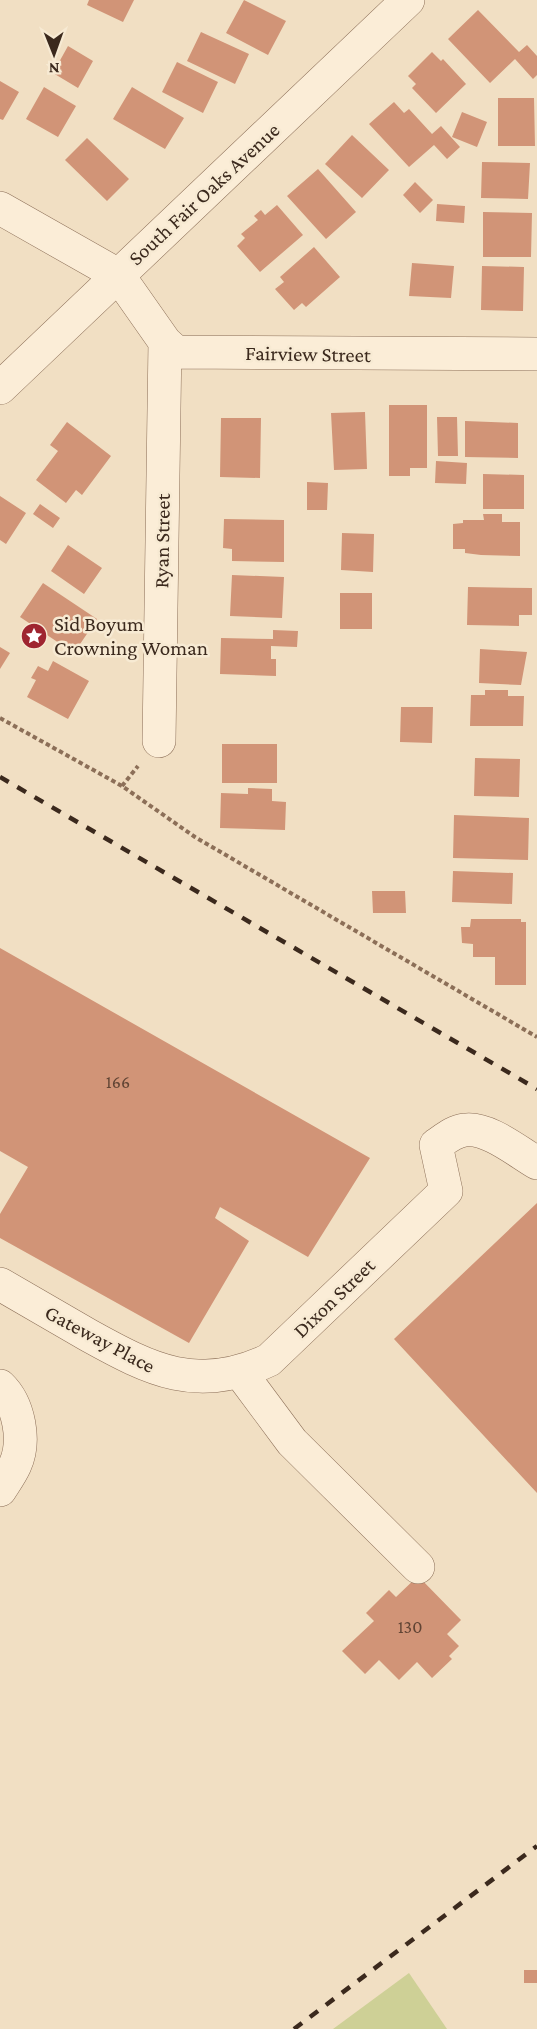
<svg xmlns="http://www.w3.org/2000/svg" width="537" height="2029" viewBox="0 0 537 2029" font-family="'Crimson Pro',serif">
	<style>
		.green { fill: #ced096 }
		.building { fill: #d19477 }
		.lines { fill: none; stroke-linecap: round; stroke-linejoin: round }
		.minor-casing { stroke: #8c6f58; stroke-width: 34 }
		.path { stroke: #8c6f58; stroke-width: 4; stroke-dasharray: 4.5 3; stroke-linecap: butt }
		.minor { stroke: #fbedd7; stroke-width: 33 }
		.rail { stroke: #3b291d; stroke-width: 4.5; stroke-dasharray: 10 10; stroke-linecap: butt }
		.labels { text-anchor: middle; stroke-width: 5; stroke-linejoin: round; paint-order: stroke }
		.number-label { font-size: 18px; fill: #604434 }
		.street-label { font-size: 21px; fill: #3b291d; stroke: #f7ead3 }
		.poi-label { font-size: 21px; fill: #3b291d; stroke: #f7ead3; text-anchor: start }
	</style>
	<rect width="100%" height="100%" fill="#f1dfc3"/>
	<path class="green" d="M409,1973L447,2029H333Z"/>
	<path class="building" d="M89,0H134L123,22L87,5Z
		M244,0L286,21L268,55L226,33Z
		M478,10L519,52L527,45L537,56V75L533,79L515,59L490,83L448,39Z
		M201,32L249,54L235,84L187,61Z
		M68,46L93,61L78,88L53,73Z
		M432,52L441,61L443,59L466,84L436,113L412,88L416,84L408,76Z
		M177,62L218,82L203,113L162,92Z
		M0,81L19,92L3,120L0,119Z
		M44,87L76,106L58,137L26,119Z
		M132,87L184,118L165,149L113,119Z
		M498,98H534L535,146H498Z
		M394,102L404,113L409,109L432,134L441,126L460,147L447,159L434,145L409,167L369,124Z
		M462,112L487,122L477,147L452,137Z
		M352,135L389,170L362,198L325,164Z
		M87,138L129,179L107,201L65,160Z
		M482,162L530,163L528,199L481,198Z
		M318,169L356,212L326,239L287,196Z
		M415,182L433,200L420,213L403,195Z
		M437,204L465,206L464,223L436,221Z
		M277,205L303,235L260,272L237,246L245,238L241,234L258,220L254,216L261,210L265,215Z
		M483,212L532,213L531,257H483Z
		M314,247L340,277L306,307L302,303L294,310L275,289L284,282L280,277Z
		M412,263L454,266L451,298L409,296Z
		M482,266L524,267L523,311L481,310Z
		M389,405H427V468H410V476H389Z
		M365,412L367,469L334,470L331,413Z
		M437,417H457L458,456H438Z
		M221,418H261L260,478L220,477Z
		M465,421L518,423V458L465,457Z
		M67,422L111,456L82,495L76,490L66,503L36,480L58,451L50,445Z
		M436,461L467,463L466,484L435,483Z
		M483,474L524,475V509H483Z
		M307,482L328,483L327,510H307Z
		M0,496L26,513L6,544L0,540Z
		M40,504L60,518L53,528L33,514Z
		M483,514H502V522H520V556L481,555L465,553V549H453V524L463,523V520H484Z
		M224,519L284,520V562L232,561V549L223,548Z
		M342,533L374,534L373,572L341,570Z
		M68,545L102,568L84,594L51,571Z
		M232,575L284,577L282,618L230,616Z
		M43,583L97,619L74,653L20,617Z
		M468,587L532,588V615H519V626L467,625Z
		M340,593H372V629H340Z
		M273,630L298,631L297,647L271,646V659H276V676L220,674L221,638L273,639Z
		M0,647L10,653L0,669Z
		M480,649L527,652L521,685L479,683Z
		M53,661L89,681L68,719L27,697L36,680L31,678L38,666L48,671Z
		M485,690H508V696H524L523,726H470L471,695H485Z
		M401,707H433L432,743L400,742Z
		M222,744H277V783H222Z
		M475,758L520,759L519,797L474,796Z
		M248,788L272,789V801L286,802L285,830L220,828L221,793L248,794Z
		M454,815L529,818L528,860L453,858Z
		M453,871L513,873L512,904L452,902Z
		M372,891H405L406,913H373Z
		M471,919H521V922H526V985H495V957H473V944L462,943L461,927H470Z
		M0,948L370,1158L308,1257L220,1207L215,1218L249,1241L189,1343L0,1238V1214L28,1167L0,1151Z
		M537,1203V1493L394,1339Z
		M418,1576L461,1620L447,1634L459,1646L449,1656L452,1659L432,1678L417,1662L399,1680L379,1660L365,1674L342,1651L374,1621L366,1613L389,1590L396,1597Z
		M524,1970H537V1983H524Z"/>
	<g class="lines">
		<defs>
			<path id="minor" d="M0,208L118,275L165,342L176,352L537,354
				M0,388L408,0
				M159,741L165,342
				M0,1284C29,1301 59,1318 88,1335C151,1370 198,1394 269,1360L446,1191L436,1145C445,1139 454,1131 465,1130C488,1127 518,1152 537,1163
				M240,1372L292,1442L418,1567
				M0,1386C19,1404 26,1441 15,1465C11,1474 5,1482 0,1490"/>
		</defs>
		<use href="#minor" class="minor-casing"/>
		<path class="path" d="M0,718L122,786L195,837L537,1037
			M122,786L138,766"/>
		<use href="#minor" class="minor"/>
		<path class="rail" d="M0,777L537,1089
			M294,2029L537,1846"/>
	</g>
	<defs>
		<symbol id="sight-disc" viewBox="-11 -11 22 22"><circle r="9.5" fill="#9f2530" stroke="#f7ead3"/><path d="M0-6L1.8-2.2L6-1.7L2.9 1.2L3.7 5.4L0 3.3L-3.7 5.4L-2.9 1.2L-6-1.7L-1.8-2.2Z" fill="#fff"/></symbol>
	</defs>
	<g fill-rule="evenodd">
		<use href="#sight-disc" x="19" y="621" width="30" height="30"/>
	</g>
	<g class="labels">
		<g class="number-label">
			<text x="118" y="1088">166</text>
			<text x="410" y="1633">130</text>
		</g>
		<g class="street-label">
			<text transform="translate(204 194) rotate(-43)" y="7">South Fair Oaks Avenue</text>
			<text transform="translate(308 354) rotate(1)" y="7">Fairview Street</text>
			<text transform="translate(162 541) rotate(-89)" y="7">Ryan Street</text>
			<text transform="translate(334 1298) rotate(-44)" y="7">Dixon Street</text>
			<text transform="translate(100 1339) rotate(28)" y="7">Gateway Place</text>
		</g>
		<g class="poi-label">
			<text x="54" y="631">Sid Boyum<tspan x="54" dy="24">Crowning Woman</tspan></text>
		</g>
	</g>
	<g transform="translate(54 54) rotate(179)" stroke="#f7ead3" stroke-width="4.5" paint-order="stroke">
	<path d="M0-4.5L10 22L0 15L-10 22Z" fill="#3b291d"/>
	<text y="-9" font-size="16" font-weight="bold" text-anchor="middle" fill="#3b291d">N</text>
	</g>
</svg>
